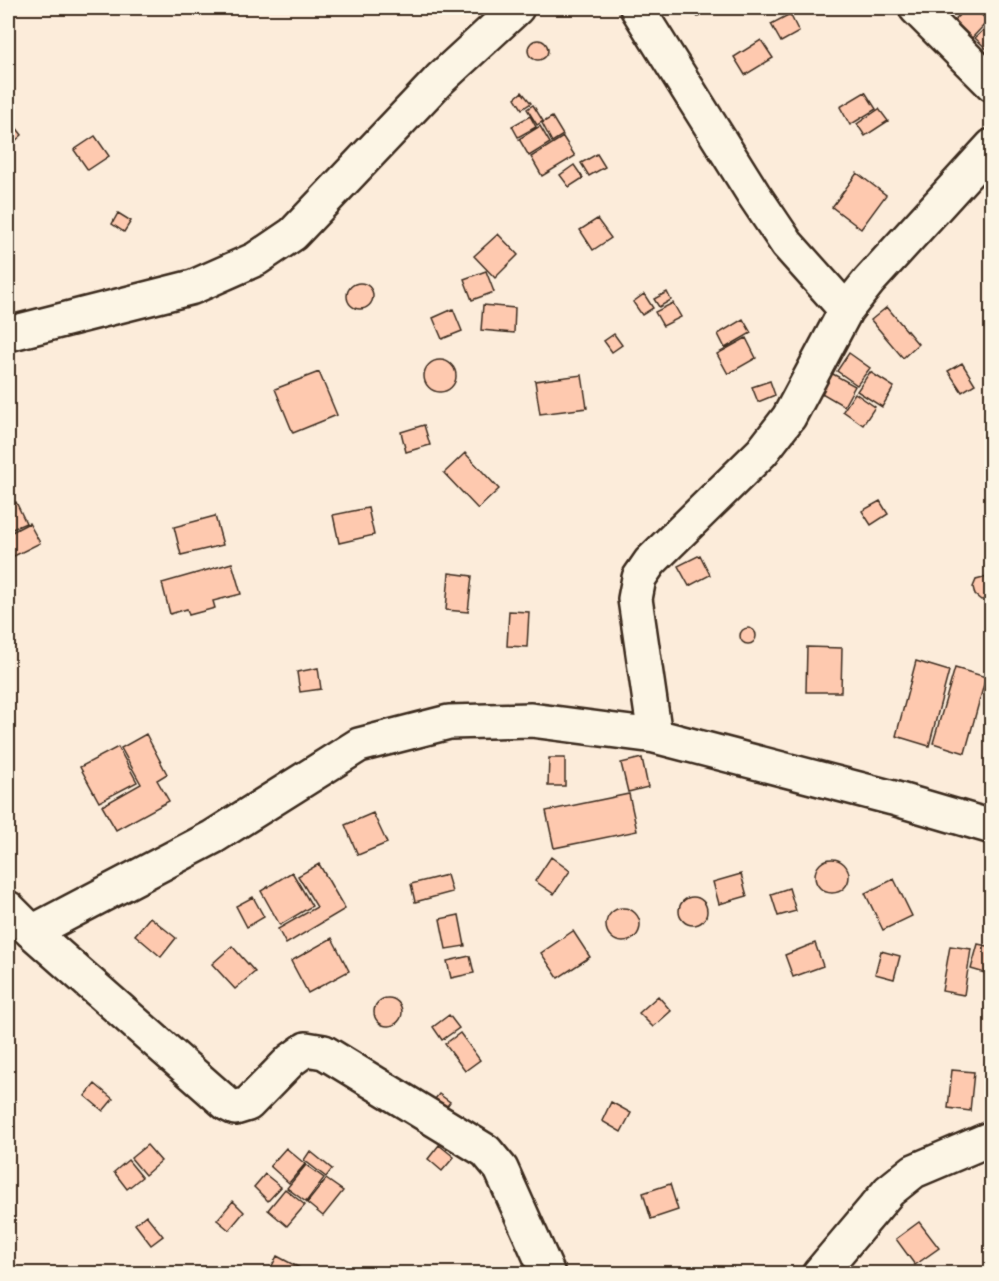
<svg xmlns="http://www.w3.org/2000/svg" width="999" height="1281" viewBox="0 0 999 1281" font-family="'Gochi Hand',sans-serif">
	<style>
		.building { fill: #fec9af; stroke: #3b2a1e; stroke-width: 1.5 }
		.lines { fill: none; stroke-linecap: round; stroke-linejoin: round }
		.minor-casing { stroke: #3b2a1e; stroke-width: 38 }
		.minor { stroke: #fcf5e5; stroke-width: 33 }
	</style>
	<rect width="100%" height="100%" fill="#fcecda"/>
	<filter id="ink" filterUnits="userSpaceOnUse"><feTurbulence type="fractalNoise" baseFrequency=".0167" numOctaves="2"/><feDisplacementMap in="SourceGraphic" scale="12" xChannelSelector="R" yChannelSelector="G"/><feConvolveMatrix kernelMatrix="1 2 1 2 8 2 1 2 1" color-interpolation-filters="sRGB"/></filter>
	<g filter="url(#ink)">
		<path class="building" d="M689,8H708L698,17Z
			M967,8H974L988,21L972,38L954,20Z
			M790,14L799,32L781,42L771,24Z
			M992,22V50L990,52L975,38Z
			M528 50a10 10 0 1 1 20 0a10 10 0 1 1-20 0Z
			M761,40L773,58L745,75L734,57Z
			M522,92L531,103L522,109L515,98Z
			M865,92L876,109L850,125L840,107Z
			M533,105L543,121L537,125L527,109Z
			M879,109L888,121L865,136L857,124Z
			M530,116L536,127L518,137L512,126Z
			M8,117L22,135L8,147Z
			M552,117L563,135L552,142L542,123Z
			M540,126L550,143L529,156L519,139Z
			M95,136L109,156L88,170L74,150Z
			M563,137L575,156L542,176L531,157Z
			M597,154L605,167L589,176L581,163Z
			M574,165L583,178L569,187L560,175Z
			M857,173L886,195L861,229L832,207Z
			M118,213L131,221L124,232L112,224Z
			M597,219L611,238L593,250L580,230Z
			M498,234L518,255L495,278L474,256Z
			M486,271L494,292L472,300L464,279Z
			M347 296a13 13 0 1 1 26 0a13 13 0 1 1-26 0Z
			M667,292L671,300L659,307L654,299Z
			M644,294L653,308L642,315L633,302Z
			M673,303L681,317L663,326L655,312Z
			M483,305L515,308L514,333L481,330Z
			M887,307L918,344L903,358L871,320Z
			M453,309L462,331L442,339L433,318Z
			M743,319L751,333L725,348L718,334Z
			M614,334L622,345L612,352L604,341Z
			M746,338L756,358L728,374L717,354Z
			M849,353L870,368L857,385L837,371Z
			M424 376a16 16 0 1 1 32 0a16 16 0 1 1-32 0Z
			M962,363L975,384L962,392L948,371Z
			M319,372L337,415L293,433L275,389Z
			M870,372L894,387L882,407L857,391Z
			M831,373L855,386L844,406L820,392Z
			M582,375L587,408L540,414L535,381Z
			M770,381L775,395L758,402L752,387Z
			M855,393L875,407L863,425L843,411Z
			M424,425L430,445L406,452L401,432Z
			M465,453L499,489L478,509L444,473Z
			M880,501L888,514L871,525L862,511Z
			M16,502L26,523L8,531V506Z
			M368,508L374,535L339,543L333,515Z
			M215,516L223,545L181,555L174,527Z
			M29,523L40,543L8,559V534Z
			M700,555L710,575L689,586L678,566Z
			M232,563L241,594L213,601L215,608L189,615L187,609L170,614L162,583Z
			M449,573L472,576L468,612L446,610Z
			M987,577L992,579V598L981,600L975,595L973,587L976,580Z
			M509,611L529,612L527,647L507,646Z
			M740 636a8 8 0 1 1 16 0a8 8 0 1 1-16 0Z
			M807,647L842,648L841,692H806Z
			M916,661L949,671L929,746L896,736Z
			M318,668L321,689L300,692L297,672Z
			M955,668L986,677L965,753L933,743Z
			M146,734L167,774L157,780L169,801L116,830L102,806L141,784L121,748Z
			M118,747L137,782L99,802L80,767Z
			M549,758H565V786H548Z
			M642,758L648,787L628,792L621,763Z
			M629,794L637,831L554,848L546,811Z
			M373,813L387,843L358,855L345,825Z
			M551,857L570,871L554,894L535,881Z
			M815 876a17 17 0 1 1 34 0a17 17 0 1 1-34 0Z
			M319,864L345,909L286,944L278,929L317,907L298,876Z
			M292,872L312,906L280,925L261,891Z
			M741,874L747,896L719,904L713,882Z
			M447,875L452,892L415,902L411,884Z
			M894,879L912,916L883,930L865,893Z
			M789,888L796,911L778,916L771,894Z
			M679 911a14 14 0 1 1 28 0a14 14 0 1 1-28 0Z
			M253,897L264,917L247,927L236,906Z
			M606 925a17 17 0 1 1 34 0a17 17 0 1 1-34 0Z
			M459,915L465,946L446,949L440,919Z
			M150,917L176,938L161,957L135,935Z
			M573,931L590,957L558,978L541,953Z
			M332,938L349,971L308,993L291,961Z
			M815,943L823,966L793,977L785,955Z
			M978,944L992,947L985,973L971,969Z
			M232,946L255,972L235,989L212,964Z
			M950,946L971,949L964,995L942,991Z
			M881,951L900,956L894,979L875,974Z
			M470,956L474,973L451,978L447,961Z
			M658,996L671,1011L653,1027L639,1013Z
			M374 1012a14 14 0 1 1 28 0a14 14 0 1 1-28 0Z
			M449,1015L459,1028L442,1040L433,1027Z
			M460,1033L480,1060L465,1071L445,1044Z
			M952,1070L974,1072L970,1111L948,1108Z
			M95,1084L113,1099L103,1111L85,1096Z
			M439,1094L450,1102L443,1112L431,1104Z
			M611,1102L631,1113L621,1132L602,1121Z
			M147,1145L161,1161L145,1175L131,1158Z
			M439,1145L454,1157L442,1171L428,1159Z
			M286,1148L305,1164L289,1183L270,1166Z
			M310,1151L332,1169L326,1177L304,1160Z
			M128,1160L142,1177L127,1189L114,1172Z
			M306,1165L324,1178L306,1202L287,1188Z
			M265,1174L281,1187L268,1201L254,1187Z
			M326,1179L343,1191L323,1216L307,1203Z
			M670,1184L678,1210L651,1219L643,1193Z
			M285,1189L305,1205L287,1226L268,1210Z
			M233,1201L244,1212L229,1230L217,1220Z
			M146,1215L163,1236L151,1245L135,1224Z
			M919,1222L939,1248L915,1265L896,1239Z
			M277,1256L309,1273V1274H268Z"/>
		<g class="lines">
			<defs>
				<path id="minor" d="M637,8L754,195L787,244L846,310
					M916,8L992,84
					M8,334L193,287L256,259L293,234L440,79L517,8
					M655,736L635,599L639,578L650,562L762,452L789,417L846,310L869,281L992,146
					M8,908L32,932L227,1104L235,1108L248,1104L291,1060L306,1049L324,1052L486,1151L501,1169L548,1274
					M32,932L213,837L359,745L449,722L531,720L655,736L893,798L992,827
					M819,1274L889,1191L914,1171L992,1138"/>
			</defs>
			<use href="#minor" class="minor-casing"/>
			<use href="#minor" class="minor"/>
		</g>
	</g>
	<rect width="999" height="1281" fill="none" stroke="#fcf5e5" stroke-width="30"/>
	<rect x="15" y="15" width="969" height="1251" fill="none" stroke="#3b2a1e" stroke-width="2" filter="url(#ink)"/>
</svg>
